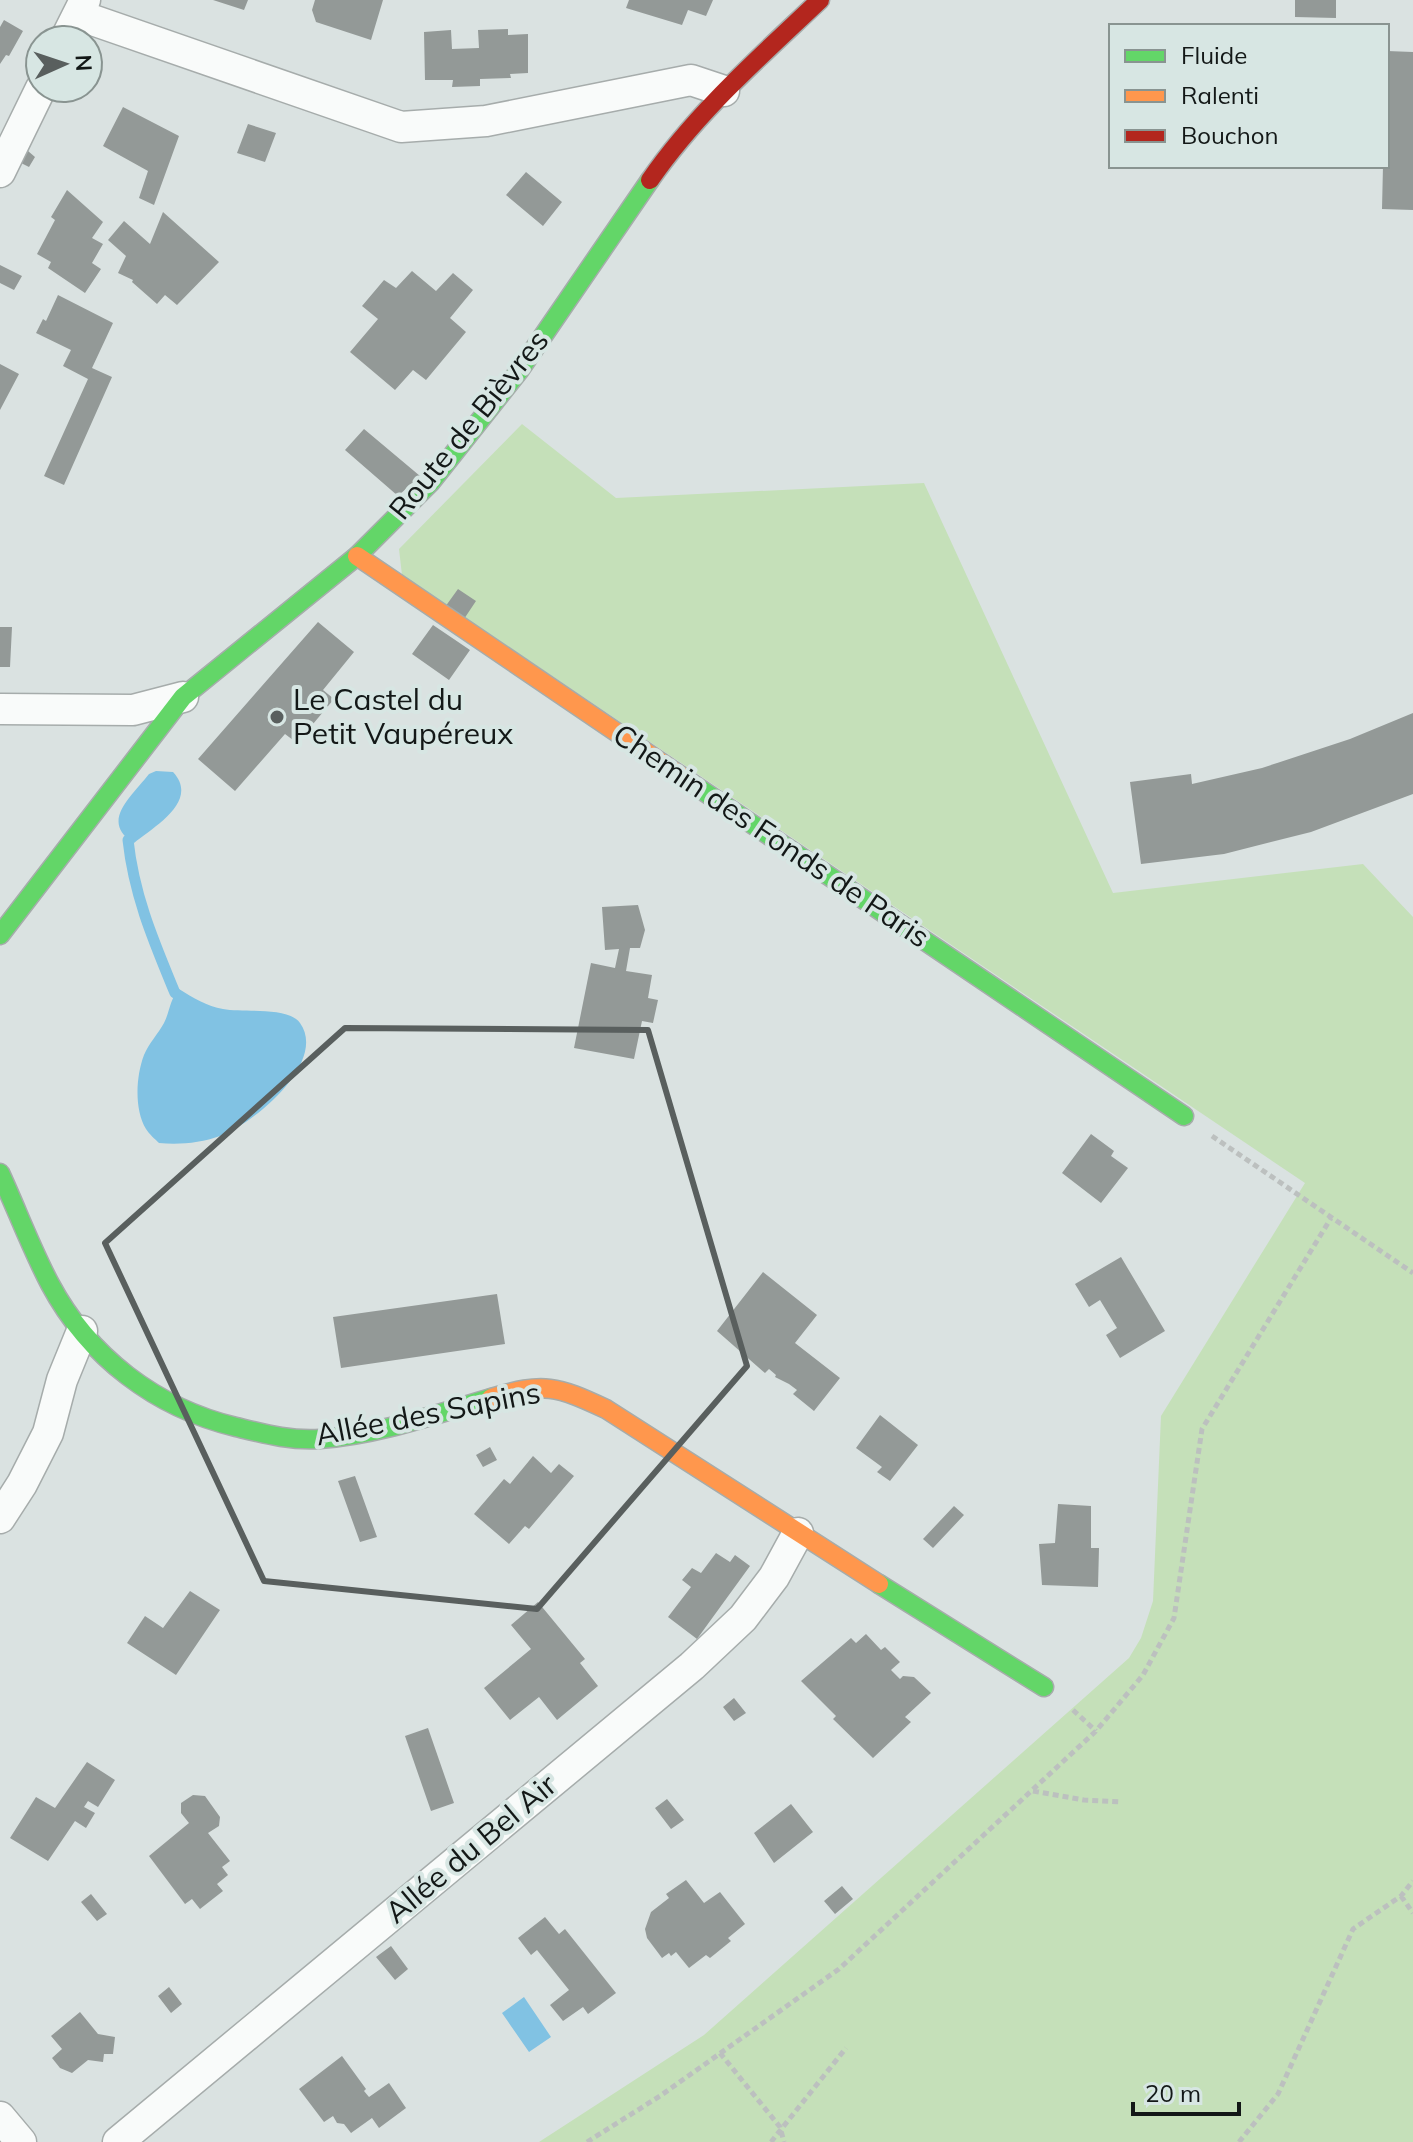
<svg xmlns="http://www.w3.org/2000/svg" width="1413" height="2142" viewBox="0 0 1413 2142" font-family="Mulish,sans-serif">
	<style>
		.green { fill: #c5e0b9 }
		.water { fill: #81c2e3 }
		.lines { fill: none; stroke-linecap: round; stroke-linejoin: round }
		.stream { stroke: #81c2e3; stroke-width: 11 }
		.building { fill: #939997 }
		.street-casing { stroke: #a6acab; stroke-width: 33 }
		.fast-casing { stroke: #a6acab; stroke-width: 21 }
		.slow-casing { stroke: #a6acab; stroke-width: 21 }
		.jam-casing { stroke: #a6acab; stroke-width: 21 }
		.path { stroke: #bcc0bf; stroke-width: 5; stroke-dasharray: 6 4; stroke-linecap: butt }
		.street { stroke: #f9fbfa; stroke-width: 30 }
		.fast { stroke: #63d668; stroke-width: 18 }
		.slow { stroke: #ff974d; stroke-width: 18 }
		.jam { stroke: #b3261e; stroke-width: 18 }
		.marked { fill: none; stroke: #595f5e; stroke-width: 6; stroke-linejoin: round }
		.poi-dot { fill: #595f5e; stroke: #d7e6e3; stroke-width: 3 }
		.labels { text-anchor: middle; stroke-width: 8; stroke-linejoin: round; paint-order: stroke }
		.street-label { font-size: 30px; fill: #131817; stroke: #d7e6e3 }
		.poi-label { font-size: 30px; fill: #131817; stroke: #d7e6e3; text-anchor: start }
	</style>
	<rect width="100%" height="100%" fill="#dae2e1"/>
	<path class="green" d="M522,424L616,498L924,483L1113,893L1363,864L1413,917V2142H539L704,2035L1129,1658L1141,1638L1153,1601L1161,1416L1305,1183L402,575L399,549Z"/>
	<path class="water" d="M156,771L173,772C200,801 154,827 134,843C99,822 132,796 149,774Z
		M179,989C193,998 207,1006 223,1009C243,1013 288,1006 300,1023C328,1062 253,1124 220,1136C201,1143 179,1145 159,1143C155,1139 149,1134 146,1129C134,1109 136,1076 144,1055C149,1043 158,1034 164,1023C170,1011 170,999 179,989Z
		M524,1997L551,2037L529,2052L502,2013Z"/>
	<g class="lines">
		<path class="stream" d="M128,840C134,896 154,942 175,993"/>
	</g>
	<path class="building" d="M213,0H248L244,10Z
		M315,0H383L371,40L316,22L312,10Z
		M629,0H713L706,16L688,10L682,25L626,8Z
		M1295,0H1336V18L1295,17Z
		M4,20L23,31L9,56L6,55L0,64V27Z
		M508,29V35L528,34V73L510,74L511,78L480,79V86L452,87L453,80H425L424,32L451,30L452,49L479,48L478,30Z
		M1387,51L1413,52V210L1382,209L1383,166H1387Z
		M123,107L179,136L154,205L139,198L148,171L103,146Z
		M248,124L276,133L265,162L237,153Z
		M28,151L35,157L29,167L21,163Z
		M526,172L562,202L543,226L506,195Z
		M67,190L103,222L92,238L103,244L92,263L101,269L85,293L48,268L51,262L37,254L55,220L51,217Z
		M163,212L219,262L177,305L165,295L157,304L132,282L133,280L118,273L126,256L108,240L124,221L150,244Z
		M0,265L22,276L14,290L0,283Z
		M412,271L436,291L453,273L473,290L450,318L466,332L426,380L413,370L395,390L350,352L378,319L362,306L384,280L396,288Z
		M58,295L113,323L92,368L112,377L64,485L44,476L88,379L63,366L71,350L36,333L43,319L46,321Z
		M0,364L19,374L0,410Z
		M364,429L420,476L398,496L345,450Z
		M458,589L476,601L464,619L445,607Z
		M318,622L354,652L323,690L334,699L297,743L285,734L235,791L198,759Z
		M433,625L470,650L449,680L412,654Z
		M0,627H12L10,667H0Z
		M1413,713V794L1311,832L1224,854L1141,864L1130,782L1191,774L1192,784L1262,768L1350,739Z
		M638,905L645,930L640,948H630L626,971L652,975L648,998L658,1000L653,1023L642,1021L634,1059L574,1048L591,963L615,968L619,949L605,950L602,907Z
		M1091,1134L1114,1151L1111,1156L1128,1168L1101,1203L1062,1173Z
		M1121,1257L1165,1331L1120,1358L1106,1335L1117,1328L1100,1300L1089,1307L1075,1284Z
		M763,1272L817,1315L795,1343L840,1378L814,1411L793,1394L797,1390L789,1384L775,1377L776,1375L769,1369L765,1373L717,1331Z
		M497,1294L505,1344L341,1368L333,1317Z
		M880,1415L918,1445L890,1481L877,1472L882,1467L856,1448Z
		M490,1447L497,1460L483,1467L476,1455Z
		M533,1456L551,1473L559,1464L574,1476L529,1529L525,1526L509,1544L474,1514L504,1479L510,1484Z
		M355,1476L377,1537L360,1542L338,1481Z
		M1058,1504L1091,1506V1548H1099L1098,1587L1042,1585L1039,1544L1055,1543Z
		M954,1506L964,1515L933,1548L923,1539Z
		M716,1553L730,1562L735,1555L750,1566L697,1639L668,1617L691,1587L682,1580L692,1568L701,1573Z
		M190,1591L220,1610L176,1675L127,1643L145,1616L163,1628Z
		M538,1602L585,1659L580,1663L598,1686L557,1720L539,1697L510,1720L484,1688L531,1649L511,1625Z
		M866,1634L881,1650L885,1647L900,1662L891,1670L900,1679L903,1676L914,1677L931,1693L905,1717L911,1722L873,1758L833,1719L836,1716L801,1681L851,1638L856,1643Z
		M734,1698L746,1713L734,1721L723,1707Z
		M428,1728L454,1803L431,1811L405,1736Z
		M87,1762L115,1780L98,1807L88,1801L84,1807L95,1813L86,1828L75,1821L48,1861L10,1838L36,1797L55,1808Z
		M193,1795L205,1796L220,1817L219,1826L208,1833L230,1861L222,1867L228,1875L217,1884L223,1891L200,1909L192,1899L185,1904L149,1856L189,1823L181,1813V1803Z
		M667,1799L684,1820L671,1829L655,1808Z
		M791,1804L813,1832L774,1863L754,1833Z
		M686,1880L704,1903L720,1892L745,1924L728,1938L731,1941L715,1954L710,1958L706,1955L689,1968L676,1952L671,1956L669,1953L662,1958L647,1938L645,1929L651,1912L669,1898L666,1894Z
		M842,1886L853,1899L835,1914L824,1901Z
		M91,1894L107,1914L97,1921L81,1902Z
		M545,1917L559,1934L565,1929L616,1993L588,2014L583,2007L563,2021L550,2005L569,1990L537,1950L531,1955L518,1938Z
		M391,1946L408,1969L395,1980L376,1957Z
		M169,1987L182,2004L171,2013L158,1996Z
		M80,2012L98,2034L115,2037L113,2054H104L103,2062L88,2060L72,2073L60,2068L52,2058L62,2049L51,2036Z
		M342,2056L366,2089L364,2091L369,2097L389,2083L406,2108L379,2128L372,2118L351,2133L344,2124L337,2123L333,2116L324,2122L299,2089Z"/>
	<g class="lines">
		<defs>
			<path id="street" d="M78,15L401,127L486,121L691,80L724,91
				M65,40L85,0
				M0,172L41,88
				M0,709L133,710L183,697
				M0,1518L22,1484L48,1433L62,1380L82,1331
				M0,2117L21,2142
				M118,2142L692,1666L743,1618L774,1577L798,1533"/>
			<path id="fast" d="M684,778L1184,1116
				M0,935L183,697L357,556L431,482L519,371L650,180
				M0,1173C17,1210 31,1248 50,1284C89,1357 156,1408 236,1427C265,1434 291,1441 320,1439C378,1435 436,1414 491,1398
				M879,1584L1044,1687"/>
			<path id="slow" d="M357,556L684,778
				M491,1398C544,1382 557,1386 606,1409L879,1584"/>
			<path id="jam" d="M650,180C697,112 760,57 820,0"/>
		</defs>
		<use href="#street" class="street-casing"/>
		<use href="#fast" class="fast-casing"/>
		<use href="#slow" class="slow-casing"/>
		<use href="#jam" class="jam-casing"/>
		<path class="path" d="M1212,1136L1413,1273
			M1073,1710L1096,1731
			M1033,1791L1084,1800L1122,1802
			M1401,1896L1413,1913
			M720,2053L780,2127L784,2142
			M587,2142L660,2096L839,1969L1096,1731L1143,1675L1174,1618L1202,1429L1331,1218
			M771,2142L846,2048
			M1239,2142L1278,2094L1353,1929L1401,1896L1413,1881"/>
		<use href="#street" class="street"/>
		<use href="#fast" class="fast"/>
		<use href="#slow" class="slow"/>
		<use href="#jam" class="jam"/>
	</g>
	<path class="marked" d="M345,1028L648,1030L747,1366L537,1609L264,1581L105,1243Z"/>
	<circle class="poi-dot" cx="277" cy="717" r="8"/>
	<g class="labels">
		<g class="street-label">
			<text transform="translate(469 425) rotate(-51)" y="10">Route de Bièvres</text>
			<text transform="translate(771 836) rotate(34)" y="10">Chemin des Fonds de Paris</text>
			<text transform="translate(428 1414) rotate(-11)" y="10">Allée des Sapins</text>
			<text transform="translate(471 1849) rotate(-40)" y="10">Allée du Bel Air</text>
		</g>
		<g class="poi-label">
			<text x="293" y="710">Le Castel du<tspan x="293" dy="34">Petit Vaupéreux</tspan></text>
		</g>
	</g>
	<rect x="1109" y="24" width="280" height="144" fill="#d7e6e3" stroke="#899491" stroke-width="2"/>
	<rect x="1125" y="50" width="40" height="12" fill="#63d668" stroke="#899491" stroke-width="2"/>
	<text x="1181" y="64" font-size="24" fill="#131817">Fluide</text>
	<rect x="1125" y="90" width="40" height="12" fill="#ff974d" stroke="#899491" stroke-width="2"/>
	<text x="1181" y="104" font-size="24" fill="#131817">Ralenti</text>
	<rect x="1125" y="130" width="40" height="12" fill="#b3261e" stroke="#899491" stroke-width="2"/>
	<text x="1181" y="144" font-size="24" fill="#131817">Bouchon</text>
	<g transform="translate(64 64) rotate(87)"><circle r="38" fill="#d7e6e3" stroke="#899491" stroke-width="2"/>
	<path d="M0-6L14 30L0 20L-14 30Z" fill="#595f5e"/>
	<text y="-12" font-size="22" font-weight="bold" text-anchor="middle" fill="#131817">N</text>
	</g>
	<path d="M1133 2102v12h106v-12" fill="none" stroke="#131817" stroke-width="4"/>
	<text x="1145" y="2102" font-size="24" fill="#131817" stroke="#d7e6e3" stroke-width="6" paint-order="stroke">20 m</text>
</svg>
